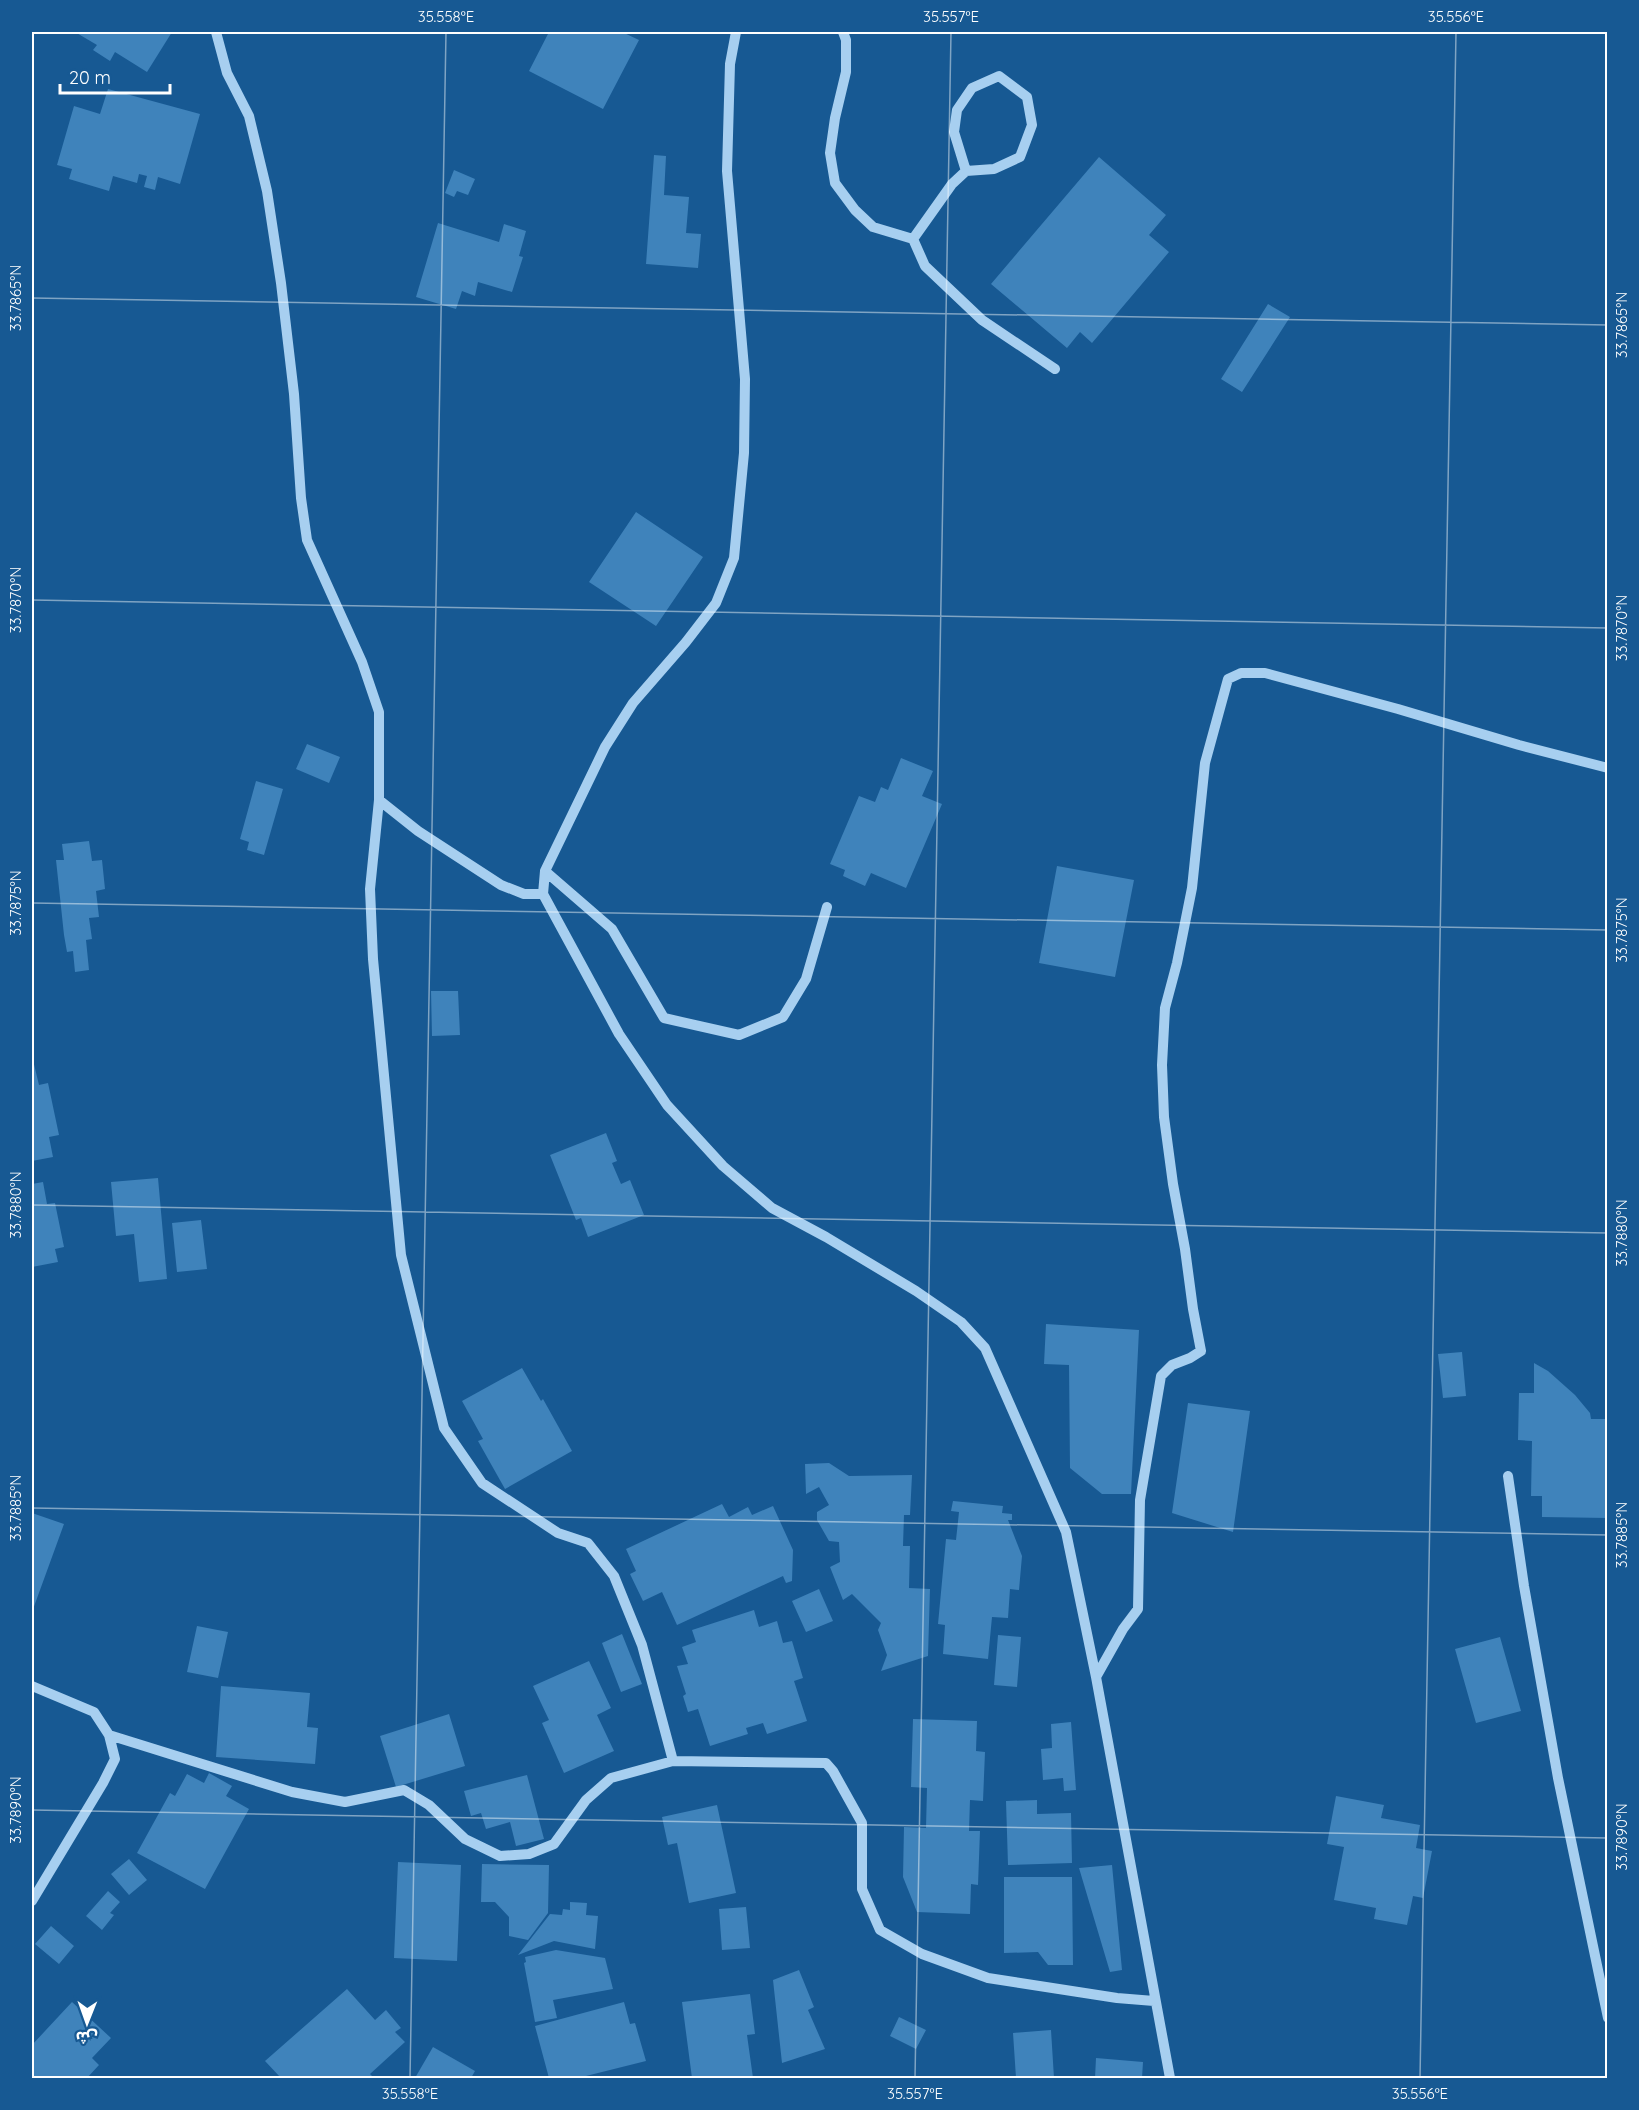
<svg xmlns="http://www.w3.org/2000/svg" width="1639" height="2110" viewBox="0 0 1639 2110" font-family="Quicksand,'Noto Sans Arabic',sans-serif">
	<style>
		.building { fill: #3f83bb }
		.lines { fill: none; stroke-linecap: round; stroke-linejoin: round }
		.minor { stroke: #a7cff0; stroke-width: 10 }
		.ticks { fill: none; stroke: #fff; stroke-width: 1.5; stroke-opacity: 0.45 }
		.neatline { fill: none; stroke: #fff; stroke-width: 2 }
		.ticks-label { font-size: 15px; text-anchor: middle; fill: #fff }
	</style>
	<rect width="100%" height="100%" fill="#175993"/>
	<path class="building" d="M75,32H172L147,72L115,52L110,61L93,50L97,45Z
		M549,32H622L639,40L603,109L529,71Z
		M108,89L200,114L180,184L158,177L155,190L144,187L147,176L139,174L137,183L113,176L109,191L69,179L72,169L57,165L74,106L100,114Z
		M654,155L666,156L664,195L689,197L686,233L701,234L698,268L646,264Z
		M1099,157L1166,215L1149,235L1169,252L1092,343L1080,332L1067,348L991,284Z
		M454,170L475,179L468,195L457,191L454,197L445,193Z
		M438,223L499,242L504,224L526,231L519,256L523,257L512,292L478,282L475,296L462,291L456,309L416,297Z
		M1268,304L1290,317L1242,392L1221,379Z
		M636,512L703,557L656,626L589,582Z
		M307,744L340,757L329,783L296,769Z
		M901,758L933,771L922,796L942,804L906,888L871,873L865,886L843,876L845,870L830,864L859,796L875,802L881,787L888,790Z
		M256,781L283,789L264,855L247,850L249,842L240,839Z
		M89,841L92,861L102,860L105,889L96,891L99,917L89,918L92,939L86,940L89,970L75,972L73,951L67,952L64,935L56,860H64L62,844Z
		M1057,866L1134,880L1115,977L1039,963Z
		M431,991H458L460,1035L432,1036Z
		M32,1056L39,1085L48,1083L59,1135L49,1137L53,1157L32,1161Z
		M606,1133L617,1161L612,1163L621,1184L630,1180L644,1215L588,1237L581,1218L576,1220L550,1155Z
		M158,1178L167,1279L139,1282L134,1234L116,1236L111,1182Z
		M43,1182L47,1204L55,1203L64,1247L55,1249L58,1262L32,1267V1184Z
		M201,1220L207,1269L177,1272L172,1223Z
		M1046,1324L1139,1330L1131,1494H1102L1070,1468L1069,1365L1044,1364Z
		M1462,1352L1466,1396L1443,1398L1438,1354Z
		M1534,1363L1548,1371L1575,1395L1590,1413L1591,1419H1608V1518L1542,1517V1496H1531L1532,1441L1518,1440L1519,1393H1534Z
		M522,1368L541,1401L543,1399L572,1451L505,1489L478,1441L483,1439L462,1401Z
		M1188,1403L1250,1411L1233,1532L1172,1513Z
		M829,1463L849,1476L912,1475L910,1515H904L903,1546H910L909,1588L930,1589L928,1656L881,1671L887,1655L878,1630L881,1623L852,1594L843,1600L830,1567L840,1562L839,1542L829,1541L817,1520V1512L829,1505L819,1487L806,1494L805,1464Z
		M953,1501L1003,1506L1002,1513L1012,1514V1520H1008L1022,1556L1019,1590L1010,1589L1008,1618L992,1617L988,1659L943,1654L945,1625L938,1624L946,1539L956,1540L959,1512L951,1511Z
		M722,1504L729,1517L748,1507L752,1515L773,1506L793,1550L792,1581L786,1583L783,1576L677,1625L662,1592L643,1601L630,1574L636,1571L626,1549Z
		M32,1513L64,1524L32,1612Z
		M819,1589L833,1621L806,1632L792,1601Z
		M754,1610L759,1627L777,1621L783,1643L792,1641L803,1678L794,1681L807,1721L767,1734L763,1723L746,1728L748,1734L710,1746L698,1709L688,1712L683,1696L686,1694L677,1666L688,1664L682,1647L696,1642L692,1630Z
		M197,1626L228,1632L218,1678L187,1672Z
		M622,1634L642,1684L621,1692L602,1643Z
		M998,1635L1021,1637L1017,1687L994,1685Z
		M1500,1637L1521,1711L1476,1723L1455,1649Z
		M589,1661L611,1708L597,1715L614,1751L564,1773L542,1723L549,1720L533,1686Z
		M221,1686L310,1693L307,1727L318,1728L315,1764L216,1757Z
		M449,1714L465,1766L396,1787L380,1736Z
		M913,1719L977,1721L976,1751L985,1752L983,1801L970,1800L969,1831H980L978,1885L971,1884L970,1914L917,1912L903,1877L904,1827L926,1828L927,1788L911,1787Z
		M1071,1722L1076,1790L1064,1791L1063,1778L1043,1780L1041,1749L1052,1748L1051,1724Z
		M209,1773L232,1786L226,1796L249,1809L205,1889L137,1853L170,1793L175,1796L187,1774L204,1783Z
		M527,1775L544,1839L516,1846L510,1822L486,1829L481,1813L471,1816L464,1791Z
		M1336,1796L1384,1805L1381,1818L1420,1825L1416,1848L1432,1851L1423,1898L1413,1896L1407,1925L1374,1919L1376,1908L1334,1900L1344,1847L1327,1844Z
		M1037,1800V1814L1071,1813L1072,1863L1008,1865L1006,1801Z
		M717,1805L736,1893L689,1903L677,1843L668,1845L662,1817Z
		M129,1859L147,1880L129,1895L111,1874Z
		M398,1862L461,1865L457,1961L394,1958Z
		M482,1864L549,1865L548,1913L528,1940L509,1936V1917L495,1902H481Z
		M1112,1865L1122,1970L1110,1972L1079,1868Z
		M1004,1877H1072L1073,1965H1048L1038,1952L1004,1953Z
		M108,1891L120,1902L110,1913L114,1915L102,1930L86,1916Z
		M570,1902L587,1903L586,1915L598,1916L595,1949L554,1941L518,1955L550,1914L562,1915L563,1909L570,1910Z
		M746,1907L750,1948L722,1950L719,1909Z
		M51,1926L74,1946L59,1964L35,1944Z
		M556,1950L605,1958L613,1989L553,2000L557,2018L535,2022L524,1963L526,1962L525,1957Z
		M799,1970L814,2007L808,2010L825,2049L782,2063L773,1980Z
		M347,1989L375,2020L386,2010L401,2028L395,2032L405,2042L370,2074L374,2078H281L265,2061Z
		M750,1994L755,2034L747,2035L753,2078H692L682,2002Z
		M72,2002L111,2038L92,2058L99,2065L87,2078H32V2045Z
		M624,2002L630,2024L635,2023L646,2061L578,2078H549L535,2026Z
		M899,2017L926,2030L916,2049L890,2036Z
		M1051,2030L1054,2078H1016L1013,2033Z
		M433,2047L475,2071L471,2078H415Z
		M1096,2058L1143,2062L1142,2078H1095Z"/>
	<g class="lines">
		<path class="minor" d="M216,32L227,73L249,116L267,191L281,283L294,394L301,498L307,540L362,662L379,712V800L370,889L373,959L401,1255L444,1428L482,1483L558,1533L588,1543L614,1576L642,1645L673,1761
			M843,32L846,40V72L835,118L830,153L835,183L855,210L873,227L913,239L925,266L982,320L1055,369
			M913,239L952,184L966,171L994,169L1020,157L1032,125L1027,97L999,76L972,88L957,110L954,132L966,171
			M379,800L418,831L501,885L524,894H543L545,871L605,747L633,703L686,642L716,603L734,558L744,453L745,379L727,171L730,64L736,32
			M545,871L612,929L664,1018L739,1035L783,1017L806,979L827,907
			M543,894L619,1034L667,1105L723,1166L772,1208L826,1237L916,1291L961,1322L985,1348L1066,1532L1096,1677L1170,2078
			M1508,1476L1524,1586L1558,1778L1608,2018
			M1096,1677L1123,1629L1138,1609L1140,1500L1161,1376L1172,1365L1190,1358L1201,1351L1193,1309L1185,1249L1173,1184L1164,1117L1162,1065L1165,1008L1177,963L1192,888L1205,763L1228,679L1241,673H1265L1398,709L1519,745L1608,768
			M32,1686L94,1712L109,1735L115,1759L103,1783L32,1901
			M109,1735L292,1792L345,1802L404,1790L429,1805L465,1839L500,1856L529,1854L554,1844L586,1800L611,1778L673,1761L826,1763L833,1771L862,1823V1889L880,1930L922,1954L988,1978L1117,1998L1154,2001"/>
	</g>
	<path class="ticks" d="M32,298L1608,325M32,600L1608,628M32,903L1608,930M32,1205L1608,1233M32,1508L1608,1535M32,1810L1608,1838M410,2078L446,32M915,2078L951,32M1420,2078L1456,32"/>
	<rect width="1639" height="2110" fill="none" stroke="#175993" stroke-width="66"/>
	<g transform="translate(87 2023) rotate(181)" stroke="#175993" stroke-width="4.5" paint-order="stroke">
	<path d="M0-4.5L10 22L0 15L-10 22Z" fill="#ffffff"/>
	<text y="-9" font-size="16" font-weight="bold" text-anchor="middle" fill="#ffffff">ش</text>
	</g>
	<path d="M60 84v9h110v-9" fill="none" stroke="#ffffff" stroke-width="3"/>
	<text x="69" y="84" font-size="18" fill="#ffffff" stroke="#175993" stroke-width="4.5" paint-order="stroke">20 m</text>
	<rect x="33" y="33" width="1573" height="2044" class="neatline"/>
	<g class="ticks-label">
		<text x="446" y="22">35.558°E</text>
		<text x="951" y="22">35.557°E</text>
		<text x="1456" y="22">35.556°E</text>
		<text transform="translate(16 298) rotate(-90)" y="5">33.7865°N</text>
		<text transform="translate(1622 325) rotate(-90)" y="5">33.7865°N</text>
		<text transform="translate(16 600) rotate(-90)" y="5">33.7870°N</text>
		<text transform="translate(1622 628) rotate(-90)" y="5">33.7870°N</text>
		<text transform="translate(16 903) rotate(-90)" y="5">33.7875°N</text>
		<text transform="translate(1622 930) rotate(-90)" y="5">33.7875°N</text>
		<text transform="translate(16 1205) rotate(-90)" y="5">33.7880°N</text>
		<text transform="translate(1622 1233) rotate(-90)" y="5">33.7880°N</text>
		<text transform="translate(16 1508) rotate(-90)" y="5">33.7885°N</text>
		<text transform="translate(1622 1535) rotate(-90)" y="5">33.7885°N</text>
		<text transform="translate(16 1810) rotate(-90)" y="5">33.7890°N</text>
		<text transform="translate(1622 1837) rotate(-90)" y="5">33.7890°N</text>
		<text x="410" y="2099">35.558°E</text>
		<text x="915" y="2099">35.557°E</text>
		<text x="1420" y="2099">35.556°E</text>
	</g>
</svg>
